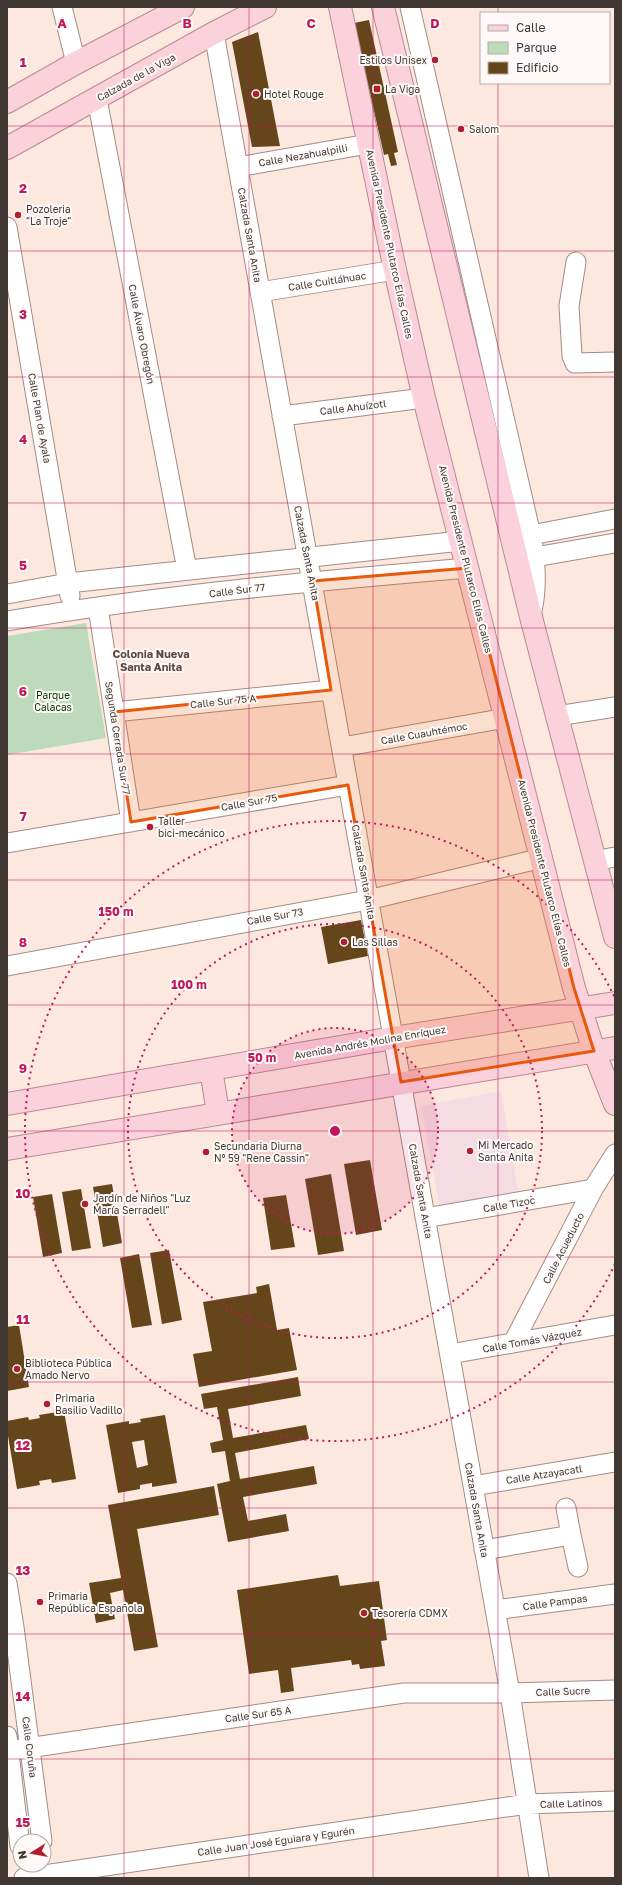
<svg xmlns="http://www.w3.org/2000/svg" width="622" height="1885" viewBox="0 0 622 1885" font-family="'Golos Text',sans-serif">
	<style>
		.commercial { fill: #f5dce3 }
		.green { fill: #bddbbb }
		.building { fill: #64461a; fill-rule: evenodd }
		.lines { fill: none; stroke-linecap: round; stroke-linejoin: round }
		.minor-casing { stroke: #a38c82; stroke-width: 21 }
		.major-casing { stroke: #b88992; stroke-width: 24 }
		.minor { stroke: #fff; stroke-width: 19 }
		.major { stroke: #fbd2dc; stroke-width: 22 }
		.marked { fill: #e8590c; fill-opacity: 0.2; stroke: #e8590c; stroke-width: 3; stroke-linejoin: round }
		.grid { fill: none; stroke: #c2185b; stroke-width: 1; stroke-opacity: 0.55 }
		.ring { fill: none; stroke: #c2185b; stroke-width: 2; stroke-dasharray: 2 4 }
		.poi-dot { fill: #b11e2e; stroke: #fef9f7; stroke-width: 1.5 }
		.labels { text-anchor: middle; stroke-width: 4; stroke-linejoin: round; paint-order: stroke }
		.poi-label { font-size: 10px; fill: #413833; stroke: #fef9f7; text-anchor: start }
		.street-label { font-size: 10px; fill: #413833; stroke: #fef9f7 }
		.park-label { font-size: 10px; fill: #003900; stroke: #fef9f7 }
		.neighbourhood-label { font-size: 11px; font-weight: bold; fill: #5f4a42; stroke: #fef9f7 }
		.grid-label { font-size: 13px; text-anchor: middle; font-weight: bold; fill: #c2185b; stroke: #fef9f7; stroke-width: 4; stroke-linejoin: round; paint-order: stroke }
		.centre { fill: #c2185b; stroke: #fef9f7; stroke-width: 2 }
		.ring-label { font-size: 12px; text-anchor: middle; font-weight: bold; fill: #c2185b; stroke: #fef9f7; stroke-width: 4; stroke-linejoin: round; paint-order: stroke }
	</style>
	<rect width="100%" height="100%" fill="#fde8e0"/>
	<path class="commercial" d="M501,1091L519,1196L440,1208L421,1106Z"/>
	<path class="green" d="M86,623L106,738L7,755V636Z"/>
	<path class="building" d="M369,20L398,152L394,153L397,165L391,166L388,154L384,155L354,23Z
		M258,32L280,146L252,147L232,42Z
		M361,920L368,956L328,964L321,927Z
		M370,1160L382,1230L356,1235L344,1164Z
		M331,1174L344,1251L318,1255L305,1179Z
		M112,1184L122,1243L103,1247L93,1187Z
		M81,1189L91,1248L72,1251L62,1192Z
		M52,1194L62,1253L43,1257L33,1197Z
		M286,1195L295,1247L271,1250L263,1198Z
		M169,1250L182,1320L162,1324L150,1253Z
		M139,1254L152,1325L132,1328L120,1258Z
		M269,1284L277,1330L289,1328L297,1370L199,1387L193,1354L212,1351L203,1302L257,1293L256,1287Z
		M19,1325L29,1387L7,1391V1327Z
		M298,1377L301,1396L228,1409L233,1438L306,1425L309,1439L235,1453L240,1479L314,1466L317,1484L243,1497L248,1521L286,1514L289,1531L228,1542L217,1484L230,1481L225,1451L212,1453L210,1443L223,1440L217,1407L204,1409L201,1394Z
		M64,1411L76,1479L52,1483L51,1479L39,1481L40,1485L17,1489L7,1430V1421L28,1417L29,1420L40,1418L39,1415Z
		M165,1415L177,1483L152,1487V1483L140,1485V1489L118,1493L106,1425L129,1421V1424L141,1422L140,1419ZM144,1440L148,1465L137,1468L132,1442Z
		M214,1486L219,1515L137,1529L158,1647L134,1651L123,1590L110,1593L115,1619L96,1623L89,1583L121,1578L108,1505Z
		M338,1575L340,1586L379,1581L387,1640L381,1641L385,1666L360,1669L359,1664L352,1665L351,1660L291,1668L294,1691L281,1693L278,1670L249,1674L237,1590Z"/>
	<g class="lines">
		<defs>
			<path id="minor" d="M62,7L76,63
				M410,7L531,535C536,562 538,588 531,615
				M214,33L510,1693L539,1878
				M97,99L187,570
				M238,167L368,144
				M7,227L70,596
				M576,262L569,306L572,356L575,363L615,362
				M260,292L395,270
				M282,416L424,398
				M531,535L615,519
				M535,557L615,543
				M7,594L68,583L461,541
				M98,607L131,822
				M7,621C159,595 314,581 468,568
				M114,712L331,690
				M557,716L615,707
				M342,747L506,718
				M7,843L348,785
				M594,861L615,857
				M7,966L368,900L542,858
				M425,1218L593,1189
				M513,1343L593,1189L615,1154
				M450,1354L615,1325
				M473,1486L615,1462
				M571,1535L578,1567
				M484,1550L571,1535L566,1508
				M7,1583L14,1627L42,1841
				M495,1610L615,1594
				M7,1736L20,1846
				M7,1751L404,1693H510L615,1690
				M24,1878L527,1804L615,1801"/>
			<path id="major" d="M340,7L395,270L424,398L574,988L594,1051L615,1104
				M383,7L531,617L615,937
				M7,102L76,63L183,7
				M7,148L214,33L265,7
				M211,1069L218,1113
				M7,1104L393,1038L615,1003
				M7,1149L615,1048"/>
		</defs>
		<use href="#minor" class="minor-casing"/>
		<use href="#major" class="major-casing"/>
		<use href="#minor" class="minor"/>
		<use href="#major" class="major"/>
	</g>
	<path class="marked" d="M468,568L574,988L594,1051L401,1082L348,785L131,822L114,712L331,690L313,581Z"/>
	<path class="grid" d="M124,7V1878M249,7V1878M373,7V1878M498,7V13M498,83V1878M7,126H615M7,251H615M7,377H615M7,503H615M7,628H615M7,754H615M7,880H615M7,1005H615M7,1131H615M7,1257H615M7,1382H615M7,1508H615M7,1634H615M7,1759H615"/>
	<circle cx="335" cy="1131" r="103" fill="#c2185b" fill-opacity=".12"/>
	<g class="ring">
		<circle cx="335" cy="1131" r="103"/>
		<circle cx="335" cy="1131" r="207"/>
		<path d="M615 1264A310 310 0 1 1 615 998"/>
	</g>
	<g class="poi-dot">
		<circle cx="435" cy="60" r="4"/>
		<rect x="373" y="85" width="8" height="8" rx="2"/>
		<circle cx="256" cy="94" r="4"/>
		<circle cx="461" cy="129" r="4"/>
		<circle cx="18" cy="215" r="4"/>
		<circle cx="150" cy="827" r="4"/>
		<circle cx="344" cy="942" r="4"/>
		<circle cx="470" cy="1151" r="4"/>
		<circle cx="206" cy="1152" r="4"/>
		<circle cx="85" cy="1204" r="4"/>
		<circle cx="17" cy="1369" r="4"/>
		<circle cx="47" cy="1404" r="4"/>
		<circle cx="40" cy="1602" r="4"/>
		<circle cx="364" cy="1613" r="4"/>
	</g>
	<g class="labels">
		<g class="poi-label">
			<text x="427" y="64" text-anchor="end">Estilos Unisex</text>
			<text x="385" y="93">La Viga</text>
			<text x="264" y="98">Hotel Rouge</text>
			<text x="469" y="133">Salom</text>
			<text x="26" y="213">Pozoleria<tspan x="26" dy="12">"La Troje"</tspan></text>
			<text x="158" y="825">Taller<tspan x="158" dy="12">bici-mecánico</tspan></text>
			<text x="352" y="946">Las Sillas</text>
			<text x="478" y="1149">Mi Mercado<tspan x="478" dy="12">Santa Anita</tspan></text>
			<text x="214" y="1150">Secundaria Diurna<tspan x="214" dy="12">N° 59 "Rene Cassin"</tspan></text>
			<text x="93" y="1202">Jardín de Niños "Luz<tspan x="93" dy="12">María Serradell"</tspan></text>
			<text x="25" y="1367">Biblioteca Pública<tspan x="25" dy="12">Amado Nervo</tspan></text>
			<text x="55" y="1402">Primaria<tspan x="55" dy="12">Basilio Vadillo</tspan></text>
			<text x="48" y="1600">Primaria<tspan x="48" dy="12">República Española</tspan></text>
			<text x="372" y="1617">Tesorería CDMX</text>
		</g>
		<g class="street-label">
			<text transform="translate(136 77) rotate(-29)" y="4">Calzada de la Viga</text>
			<text transform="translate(303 155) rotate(-10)" y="4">Calle Nezahualpilli</text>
			<text transform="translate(250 235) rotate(80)" y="4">Calzada Santa Anita</text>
			<text transform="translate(390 244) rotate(78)" y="4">Avenida Presidente Plutarco Elías Calles</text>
			<text transform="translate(327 281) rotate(-9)" y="4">Calle Cuitláhuac</text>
			<text transform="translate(142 334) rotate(79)" y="4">Calle Álvaro Obregón</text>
			<text transform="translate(353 407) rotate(-7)" y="4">Calle Ahuízotl</text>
			<text transform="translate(40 418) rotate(80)" y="4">Calle Plan de Ayala</text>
			<text transform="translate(307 553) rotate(79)" y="4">Calzada Santa Anita</text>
			<text transform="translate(466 559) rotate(76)" y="4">Avenida Presidente Plutarco Elías Calles</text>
			<text transform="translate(237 590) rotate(-7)" y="4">Calle Sur 77</text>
			<text transform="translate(223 701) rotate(-6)" y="4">Calle Sur 75 A</text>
			<text transform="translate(424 733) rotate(-10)" y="4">Calle Cuauhtémoc</text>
			<text transform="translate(118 738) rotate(81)" y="4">Segunda Cerrada Sur 77</text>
			<text transform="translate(249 802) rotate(-10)" y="4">Calle Sur 75</text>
			<text transform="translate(364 872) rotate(80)" y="4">Calzada Santa Anita</text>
			<text transform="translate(545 873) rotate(76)" y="4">Avenida Presidente Plutarco Elías Calles</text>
			<text transform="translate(275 916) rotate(-10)" y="4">Calle Sur 73</text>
			<text transform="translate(370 1042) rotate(-10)" y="4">Avenida Andrés Molina Enríquez</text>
			<text transform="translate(421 1191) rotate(80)" y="4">Calzada Santa Anita</text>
			<text transform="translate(509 1204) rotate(-10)" y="4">Calle Tizoc</text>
			<text transform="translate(563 1248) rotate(-63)" y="4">Calle Acueducto</text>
			<text transform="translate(532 1340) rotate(-10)" y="4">Calle Tomás Vázquez</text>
			<text transform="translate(544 1474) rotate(-9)" y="4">Calle Atzayacatl</text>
			<text transform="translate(477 1510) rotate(80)" y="4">Calzada Santa Anita</text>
			<text transform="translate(555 1602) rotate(-8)" y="4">Calle Pampas</text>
			<text transform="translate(563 1691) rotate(-2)" y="4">Calle Sucre</text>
			<text transform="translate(258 1714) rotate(-8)" y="4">Calle Sur 65 A</text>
			<text transform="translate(30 1747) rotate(83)" y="4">Calle Coruña</text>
			<text transform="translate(571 1803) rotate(-2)" y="4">Calle Latinos</text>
			<text transform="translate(276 1841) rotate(-8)" y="4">Calle Juan José Eguiara y Egurén</text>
		</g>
		<g class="park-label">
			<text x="53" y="699">Parque<tspan x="53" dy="12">Calacas</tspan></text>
		</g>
		<g class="neighbourhood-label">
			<text x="151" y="658">Colonia Nueva<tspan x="151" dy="13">Santa Anita</tspan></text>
		</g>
	</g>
	<g class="grid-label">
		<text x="62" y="28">A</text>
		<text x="187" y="28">B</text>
		<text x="311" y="28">C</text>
		<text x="435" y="28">D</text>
		<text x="23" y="67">1</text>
		<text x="23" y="193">2</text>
		<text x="23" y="319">3</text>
		<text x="23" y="444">4</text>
		<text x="23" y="570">5</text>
		<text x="23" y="696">6</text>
		<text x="23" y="821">7</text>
		<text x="23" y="947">8</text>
		<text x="23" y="1073">9</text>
		<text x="23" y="1198">10</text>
		<text x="23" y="1324">11</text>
		<text x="23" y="1450">12</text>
		<text x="23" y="1575">13</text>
		<text x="23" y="1701">14</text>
		<text x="23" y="1827">15</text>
	</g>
	<circle cx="335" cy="1131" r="6" class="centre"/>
	<g class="ring-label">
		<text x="116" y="916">150 m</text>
		<text x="189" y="989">100 m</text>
		<text x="262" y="1062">50 m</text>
	</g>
	<rect width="622" height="1885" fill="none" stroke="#413833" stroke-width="16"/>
	<rect x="480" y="12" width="130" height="72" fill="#fef9f7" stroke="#b2aca9"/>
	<rect x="488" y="25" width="20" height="6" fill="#fbd2dc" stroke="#b2aca9"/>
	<text x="516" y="32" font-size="12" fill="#413833">Calle</text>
	<rect x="488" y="42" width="20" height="12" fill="#bddbbb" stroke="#b2aca9"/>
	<text x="516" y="52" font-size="12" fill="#413833">Parque</text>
	<rect x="488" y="62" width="20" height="12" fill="#64461a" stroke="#b2aca9"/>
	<text x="516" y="72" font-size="12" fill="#413833">Edificio</text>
	<g transform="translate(32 1853) rotate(259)"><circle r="19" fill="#fef9f7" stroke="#b2aca9"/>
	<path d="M0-3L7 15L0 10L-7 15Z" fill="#b11e2e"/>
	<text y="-6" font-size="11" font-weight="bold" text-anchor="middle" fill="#413833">N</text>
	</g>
</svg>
